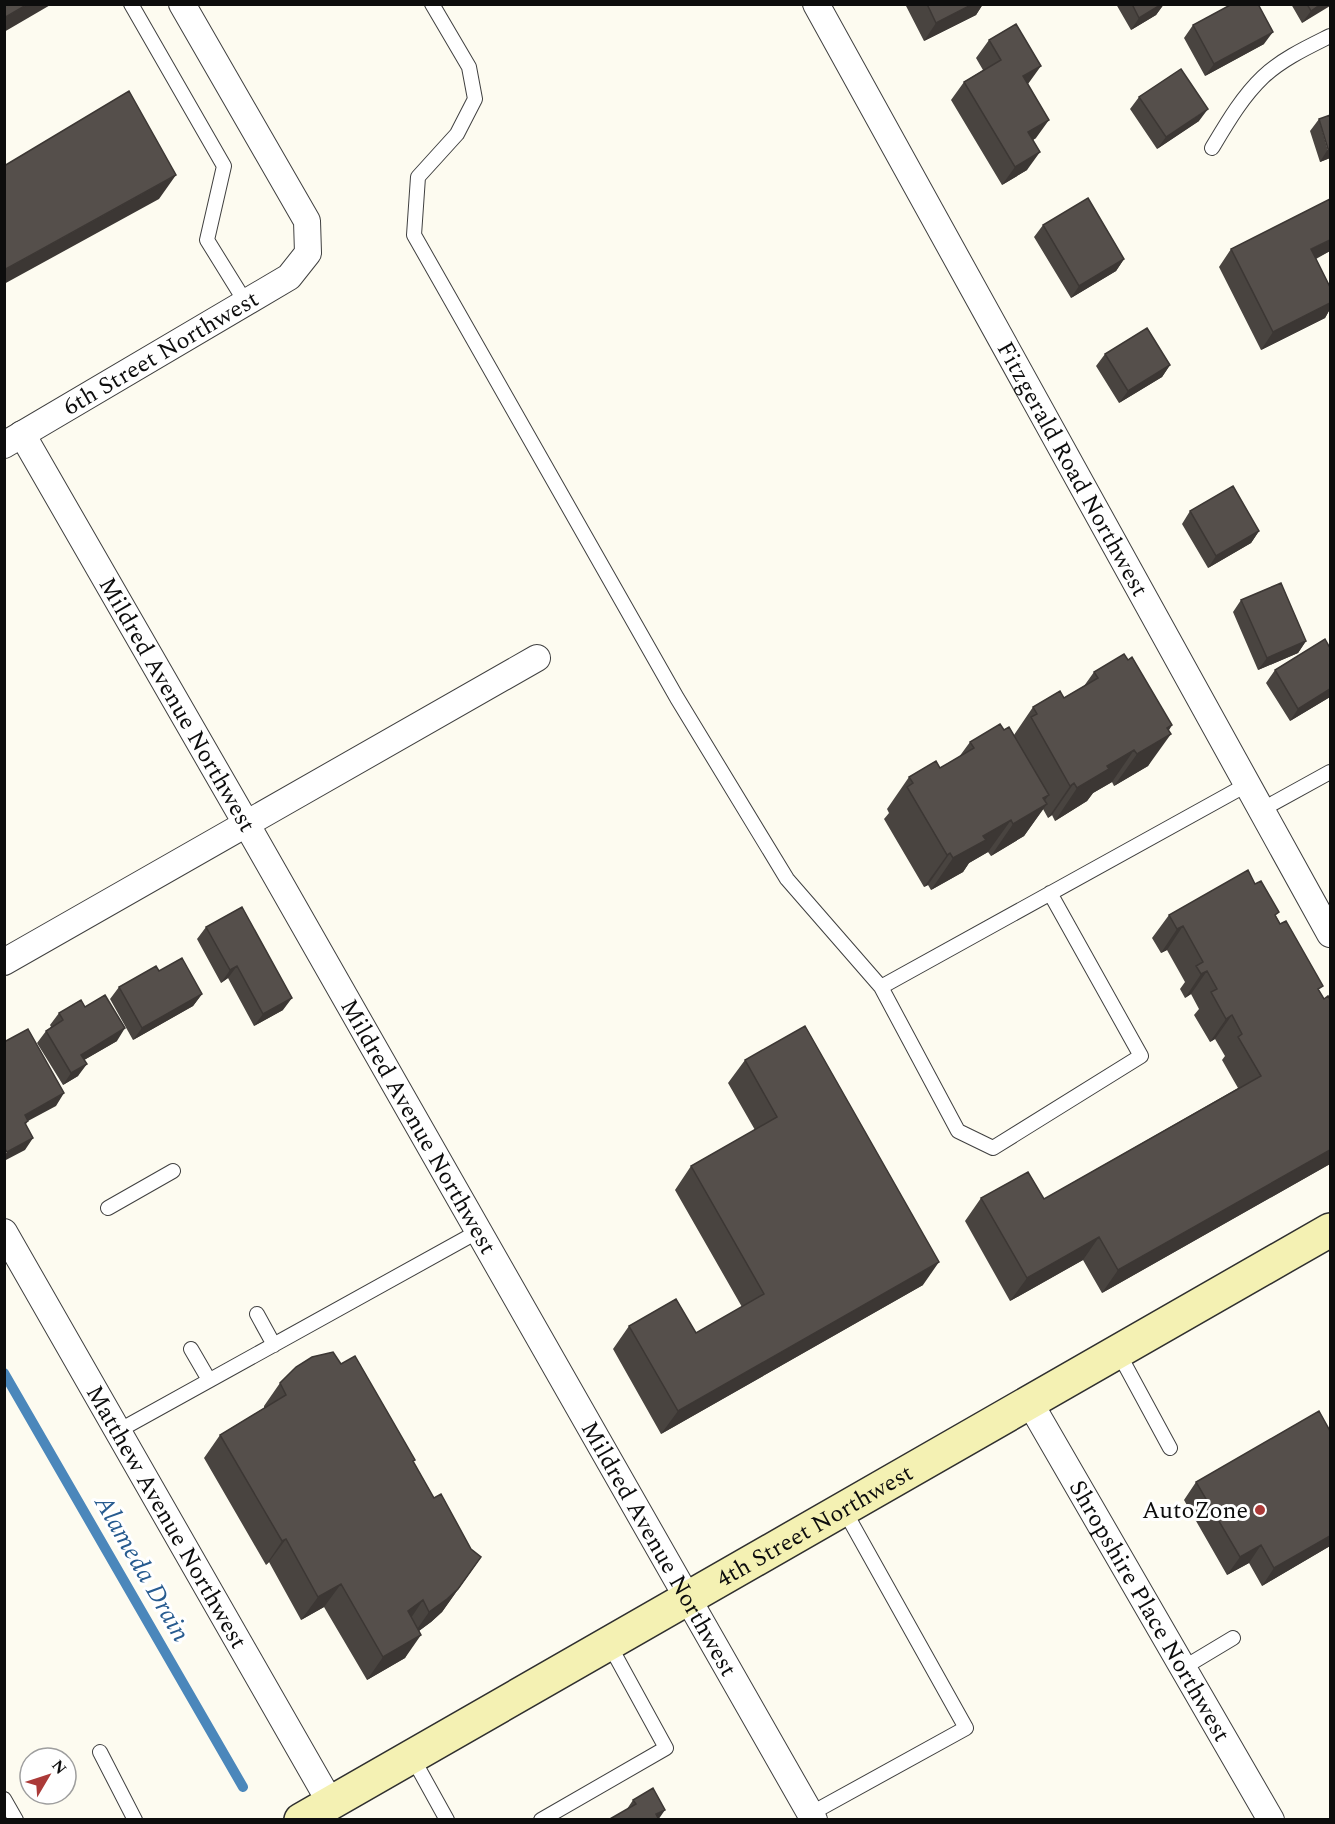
<svg xmlns="http://www.w3.org/2000/svg" width="1335" height="1824" viewBox="0 0 1335 1824" font-family="Spectral,serif">
	<style>
		.lines { fill: none; stroke-linecap: round; stroke-linejoin: round }
		.stream { stroke: #4b87bb; stroke-width: 10 }
		.service-casing { stroke: #404040; stroke-width: 16 }
		.minor-casing { stroke: #404040; stroke-width: 28 }
		.secondary-casing { stroke: #2f2f2f; stroke-width: 36 }
		.service { stroke: #fff; stroke-width: 14 }
		.minor { stroke: #fff; stroke-width: 26 }
		.secondary { stroke: #f4f1b3; stroke-width: 33 }
		.wall { fill: #494440 }
		.shaded-wall { fill: #3c3734 }
		.building { fill: #554f4b; stroke: #3c3734; stroke-width: 1.5 }
		.poi-dot { fill: #ab3a38; stroke: #fff; stroke-width: 2 }
		.labels { text-anchor: middle; stroke-width: 6; stroke-linejoin: round; paint-order: stroke }
		.street-label { font-size: 24px; fill: #0d0d0d; stroke: #fff }
		.poi-label { font-size: 24px; fill: #0d0d0d; stroke: #fff; text-anchor: end }
		.water-label { font-size: 26px; font-style: italic; fill: #275b8f; stroke: #fff }
	</style>
	<rect width="100%" height="100%" fill="#fdfbf0"/>
	<g class="lines">
		<path class="stream" d="M4,1373L243,1787"/>
		<defs>
			<path id="service" d="M131,4L224,166L207,240L246,303
				M432,4L469,67L475,99L457,134L418,177L414,235L677,698L787,879L881,987
				M1212,148C1227,123 1242,97 1263,77C1282,59 1308,47 1330,36
				M1261,810L1330,772
				M1050,893L1141,1056L993,1148L958,1131L881,987L1248,784
				M108,1208L173,1171
				M257,1314L274,1345
				M191,1349L209,1380
				M1118,1352L1170,1448
				M118,1431L479,1231
				M1183,1668L1233,1638
				M100,1752L135,1820
				M411,1755L447,1820
				M4,1799L16,1820
				M810,1814L966,1728L843,1508
				M541,1820L666,1748L609,1644"/>
			<g id="minor">
				<path id="s1" d="M816,4L1330,934"/>
				<path id="s2" d="M22,434L247,825L814,1820"/>
				<path id="s3" d="M4,445L289,277L308,253L307,221L182,4"/>
				<path d="M4,962L537,658"/>
				<path id="s4" d="M4,1232L330,1802"/>
				<path id="s5" d="M1030,1403L1271,1820"/>
			</g>
			<g id="secondary">
				<path id="s6" d="M301,1820L1330,1230"/>
			</g>
		</defs>
		<use href="#service" class="service-casing"/>
		<use href="#minor" class="minor-casing"/>
		<use href="#secondary" class="secondary-casing"/>
		<use href="#service" class="service"/>
		<use href="#minor" class="minor"/>
		<use href="#secondary" class="secondary"/>
	</g>
	<path class="wall" d="M905,4H983L976,15L924,41Z
		M1116,4H1164L1156,15L1131,30Z
		M1291,4H1330L1302,23Z
		M1193,25L1264,44L1205,76L1184,38Z
		M989,40L1028,84L1036,138L1033,140L1027,170L1002,185L951,100L964,82L983,70L976,58Z
		M1139,97L1199,121L1157,149L1130,109Z
		M1319,119L1330,158L1320,162L1310,131Z
		M1043,225L1124,259L1116,271L1071,298L1034,237Z
		M1231,249L1330,251L1316,259L1330,287V309L1325,318L1261,350L1219,267Z
		M1105,354L1170,365L1162,377L1119,403L1096,366Z
		M1190,511L1259,531L1251,543L1208,568L1182,524Z
		M1241,600L1306,641L1298,653L1258,670L1233,612Z
		M1128,660L1172,725L1148,766L1114,786L1112,782L1093,793L1087,801L1055,821L1052,815L1048,818L1043,809L1024,836L991,856L988,852L969,863L963,872L931,890L928,885L924,887L884,819L889,813L887,809L909,777L940,768L959,757L970,742L1004,730L1014,735L1033,707L1064,698L1084,686L1094,672Z
		M1275,670L1330,697L1290,721L1266,683Z
		M1255,884L1276,916L1324,999L1330,1000V1164L1102,1293L1083,1260L1010,1301L965,1221L981,1198L1044,1199L1238,1088L1222,1060L1225,1056L1215,1039L1210,1042L1194,1015L1199,1009L1191,994L1185,998L1180,989L1185,982L1167,950L1161,953L1152,938L1169,915Z
		M206,927L283,1010L254,1026L228,978L221,983L197,939Z
		M159,971L202,994L193,1006L133,1040L110,999L119,987Z
		M85,1007L117,1041L84,1060L78,1076L63,1085L37,1043L46,1031L51,1027L50,1025L59,1013Z
		M745,1060L923,1285L661,1434L613,1349L629,1326L696,1333L742,1307L675,1190L691,1166L755,1130L728,1083Z
		M280,1383L413,1462L434,1498L471,1549L481,1557L442,1612L431,1622L419,1631L405,1658L367,1680L324,1607L301,1620L269,1562L266,1565L204,1458L220,1435L264,1408V1406Z
		M1196,1482L1330,1546L1262,1586L1249,1563L1227,1575L1184,1500Z
		M633,1800L659,1819L627,1809Z"/>
	<path class="shaded-wall" d="M28,4H52L4,32V18Z
		M973,4H983L976,15L924,41L936,23Z
		M1162,4H1164L1156,15L1131,30L1139,18Z
		M1321,4H1330V6L1302,23L1311,11Z
		M1273,32L1264,44L1205,76L1214,64Z
		M1041,66L1028,84L1010,94L1023,76Z
		M1208,109L1199,121L1157,149L1166,137Z
		M1049,120L1036,138L1016,150L1028,132Z
		M1328,149H1330V158L1320,162Z
		M1040,152L1027,170L1002,185L1015,167Z
		M176,175L159,199L4,284V270Z
		M1330,240V251L1299,267L1311,249Z
		M1124,259L1116,271L1071,298L1079,286Z
		M1330,303V309L1325,318L1261,350L1273,332Z
		M1170,365L1162,377L1119,403L1128,391Z
		M1259,531L1251,543L1208,568L1216,556Z
		M1306,641L1298,653L1258,670L1267,658Z
		M1330,689V697L1290,721L1298,709Z
		M1172,725L1163,738L1171,734L1148,766L1114,786L1137,754L1167,728Z
		M1134,750L1112,782L1093,793L1087,801L1055,821L1077,788L1107,766Z
		M1074,783L1052,815L1048,818L1070,786Z
		M1049,795L1038,809L1047,804L1024,836L991,856L1013,824L1043,798Z
		M1011,820L988,852L969,863L963,872L931,890L953,858L983,836Z
		M950,853L928,885L924,887L947,855Z
		M1183,926L1167,950L1161,953L1177,929Z
		M237,966L228,978L221,983L230,970Z
		M1207,971L1191,994L1185,998L1201,974Z
		M202,994L193,1006L133,1040L142,1028Z
		M292,998L283,1010L254,1026L263,1014Z
		M1232,1015L1215,1039L1210,1042L1226,1019Z
		M125,1028L117,1041L72,1067L81,1055Z
		M87,1064L78,1076L63,1085L71,1073Z
		M64,1093L56,1106L28,1121L20,1133L25,1115Z
		M33,1138L25,1150L4,1161V1156L7,1152Z
		M1330,1150V1164L1102,1293L1118,1270Z
		M1099,1237L1083,1260L1010,1301L1027,1278Z
		M939,1262L923,1285L661,1434L678,1411Z
		M1330,1536V1546L1262,1586L1274,1568Z
		M286,1539L269,1562L266,1565L282,1541Z
		M1261,1545L1249,1563L1227,1575L1240,1557Z
		M481,1557L442,1612L431,1622L413,1635L429,1612Z
		M341,1584L324,1607L301,1620L318,1597Z
		M423,1600L407,1624L408,1611Z
		M421,1635L405,1658L367,1680L383,1657Z
		M665,1810L658,1820L656,1814Z"/>
	<path class="building" d="M4,4H28L4,18Z
		M927,4H973L936,23Z
		M1132,4H1162L1139,18Z
		M1232,4H1258L1273,32L1214,64L1193,25Z
		M1307,4H1321L1311,11Z
		M1016,24L1041,66L1023,76L1049,120L1028,132L1040,152L1015,167L964,82L1001,60L989,40Z
		M1181,69L1208,109L1166,137L1139,97Z
		M129,91L176,175L4,270V166Z
		M1330,115V149H1328L1319,119Z
		M1088,198L1124,259L1079,286L1043,225Z
		M1330,199V240L1311,249L1330,287V303L1273,332L1231,249Z
		M1147,328L1170,365L1128,391L1105,354Z
		M1233,486L1259,531L1216,556L1190,511Z
		M1281,583L1306,641L1267,658L1241,600Z
		M1325,639L1330,648V689L1298,709L1275,670Z
		M1124,654L1128,660L1132,657L1172,725L1167,728L1171,734L1137,754L1134,750L1107,766L1109,769L1077,788L1074,783L1070,786L1031,717L1037,714L1033,707L1060,691L1064,698L1098,678L1094,672Z
		M1000,724L1004,730L1009,727L1049,795L1043,798L1047,804L1013,824L1011,820L983,836L986,840L953,858L950,853L947,855L907,787L913,783L909,777L936,761L940,768L974,748L970,742Z
		M1248,870L1255,884L1261,881L1279,912L1275,915L1280,924L1286,921L1323,986L1318,989L1324,999L1328,996L1330,1000V1150L1118,1270L1099,1237L1027,1278L981,1198L1028,1172L1044,1199L1261,1076L1238,1037L1242,1034L1232,1015L1226,1019L1211,992L1217,989L1207,971L1201,974L1196,966L1203,962L1183,926L1177,929L1169,915Z
		M242,907L292,998L263,1014L237,966L230,970L206,927Z
		M182,958L202,994L142,1028L119,987L156,966L159,971Z
		M105,995L125,1028L81,1055L87,1064L71,1073L46,1031L63,1020L59,1013L81,1000L85,1007Z
		M805,1026L939,1262L678,1411L629,1326L676,1299L696,1333L764,1294L691,1166L777,1117L745,1060Z
		M28,1029L64,1093L25,1115L28,1121L25,1123L33,1138L7,1152L4,1148V1042Z
		M333,1352L341,1364L355,1356L415,1460L413,1461L434,1498L441,1494L471,1549L481,1557L458,1589L447,1599L429,1612L423,1600L408,1611L421,1635L383,1657L341,1584L318,1597L286,1539L282,1541L220,1435L286,1395L280,1383L296,1367L312,1357Z
		M1319,1411L1330,1431V1536L1274,1568L1261,1545L1240,1557L1196,1482Z
		M653,1788L665,1810L656,1814L659,1820H608L636,1804L633,1800Z"/>
	<circle class="poi-dot" cx="1260" cy="1510" r="6"/>
	<g class="labels">
		<g class="street-label">
			<text dy="8" stroke="none"><textPath href="#s3" startOffset="182">6th Street Northwest</textPath></text>
			<text dy="8" stroke="none"><textPath href="#s1" startOffset="531">Fitzgerald Road Northwest</textPath></text>
			<text dy="8" stroke="none"><textPath href="#s2" startOffset="312">Mildred Avenue Northwest</textPath></text>
			<text dy="8" stroke="none"><textPath href="#s2" startOffset="798">Mildred Avenue Northwest</textPath></text>
			<text dy="8" stroke="none"><textPath href="#s4" startOffset="328">Matthew Avenue Northwest</textPath></text>
			<text dy="8" stroke="none"><textPath href="#s6" startOffset="592">4th Street Northwest</textPath></text>
			<text dy="8" stroke="none"><textPath href="#s2" startOffset="1284">Mildred Avenue Northwest</textPath></text>
			<text dy="8" stroke="none"><textPath href="#s5" startOffset="240">Shropshire Place Northwest</textPath></text>
		</g>
		<g class="poi-label">
			<text x="1248" y="1518">AutoZone</text>
		</g>
		<g class="water-label">
			<text transform="translate(143 1568) rotate(60)" y="9">Alameda Drain</text>
		</g>
	</g>
	<rect width="1335" height="1824" fill="none" stroke="#0d0d0d" stroke-width="12"/>
	<g transform="translate(48 1776) rotate(51)"><circle r="28" fill="#ffffff" stroke="#9e9e9e" stroke-width="1.5"/>
	<path d="M0-4.5L10 22L0 15L-10 22Z" fill="#ab3a38"/>
	<text y="-9" font-size="16" font-weight="bold" text-anchor="middle" fill="#0d0d0d">N</text>
	</g>
</svg>
